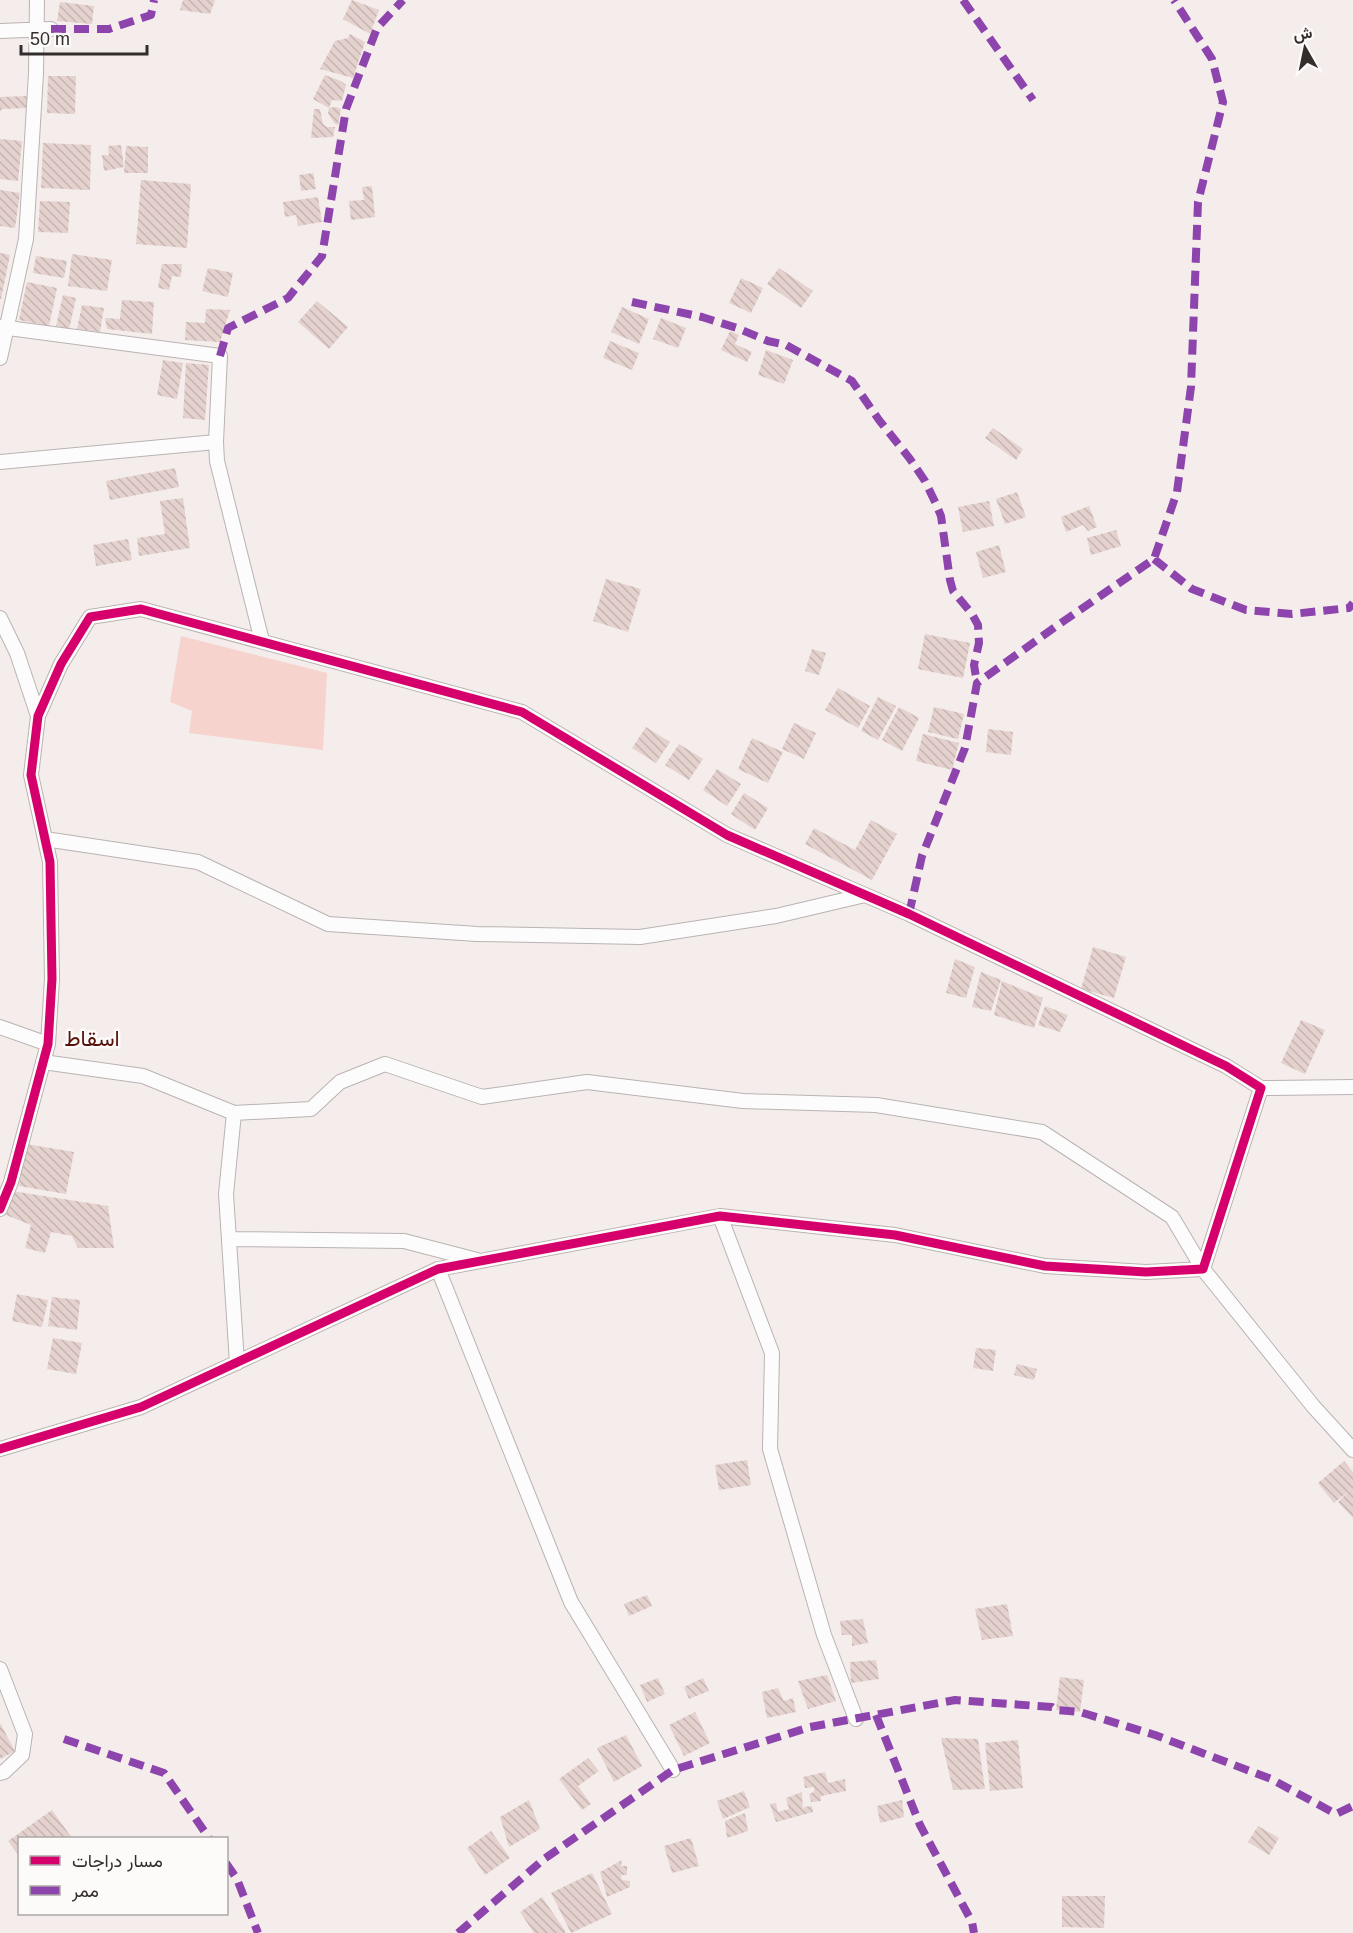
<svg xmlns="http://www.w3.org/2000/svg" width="1353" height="1933" viewBox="0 0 1353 1933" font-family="Arial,Vazirmatn,sans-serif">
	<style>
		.garden { fill: #f7d3cd }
		.building { fill: url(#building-back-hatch) }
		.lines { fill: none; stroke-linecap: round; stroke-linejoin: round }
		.street-casing { stroke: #b9b3b2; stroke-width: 16 }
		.street { stroke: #fdfcfc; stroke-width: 14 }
		.quiet { stroke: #8e44ad; stroke-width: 8; stroke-dasharray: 15 8; stroke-linecap: butt }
		.cycleway-casing { stroke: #fdfafa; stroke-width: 13 }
		.cycleway { stroke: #d6006c; stroke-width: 9 }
		.labels { text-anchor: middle; stroke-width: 5; stroke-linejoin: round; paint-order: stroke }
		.quarter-label { font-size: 22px; fill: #55110a; stroke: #fdfafa }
	</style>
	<defs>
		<pattern id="building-back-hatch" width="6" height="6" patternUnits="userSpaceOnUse" patternTransform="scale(1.5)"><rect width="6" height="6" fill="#e5d2ce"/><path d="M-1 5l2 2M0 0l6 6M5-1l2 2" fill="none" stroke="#c5b5b1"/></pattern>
	</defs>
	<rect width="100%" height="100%" fill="#f4edec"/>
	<path class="garden" d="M181,636L327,673L323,750L189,733L192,711L170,702Z"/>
	<path class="building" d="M183,0H215L210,14L180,10Z
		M352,0L379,10L370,34L343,19Z
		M60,2L94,6L92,24L57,21Z
		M350,34L365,42L353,78L320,69L335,41L348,38Z
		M325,75L341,81L346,85L342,101L332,100L329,108L336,107L341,109L338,125L334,123L328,113L329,108L313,99Z
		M48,76H76L75,114L47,113Z
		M27,96L28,108L2,109L0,112V97Z
		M314,109H320L323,124L327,127H335L333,137L311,138Z
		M0,139L22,141L18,181L0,179Z
		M43,143L91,145L90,190L41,188Z
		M121,145L124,167L104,171L102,155H109L108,146Z
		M126,146L148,147V173H124Z
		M313,173L316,189L301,191L299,175Z
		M141,180L191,184L187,248L136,244Z
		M372,186L375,217L351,220L349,201L364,200L362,187Z
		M0,190L20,193L15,228L0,226Z
		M318,197L322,222L298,226L296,215L285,217L283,202Z
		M40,201L70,202L68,233L38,232Z
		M0,253L10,255L1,299H0Z
		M72,254L112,260L107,291L68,286Z
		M36,256L67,261L64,278L33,273Z
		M162,264H182L181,277L172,276L169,290L158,288Z
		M208,268L233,273L228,297L202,291Z
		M779,268L813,291L801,308L767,284Z
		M741,278L763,288L751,313L729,303Z
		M27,282L57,288L49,326L19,320Z
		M63,295L76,298L69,330L56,326Z
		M122,300L154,302L152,334L107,329L105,318L120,319Z
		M317,301L348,327L329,349L298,322Z
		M82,305L104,308L100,332L77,329Z
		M622,307L649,319L639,344L611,332Z
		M206,309L230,310L220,342L185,340L186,322L205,323Z
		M661,318L686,328L678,348L653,339Z
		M730,331L739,335L735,344L752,352L747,362L721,350Z
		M610,341L639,353L632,370L603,358Z
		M766,350L793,360L784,384L758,375Z
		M163,360L183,363L177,399L157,395Z
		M186,363L209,365L205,420L183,418Z
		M993,428L1023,449L1016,460L985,438Z
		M175,468L179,487L110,500L106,481Z
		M1017,492L1026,517L1005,524L996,499Z
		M183,498L190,548L139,556L137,538L165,534L160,501Z
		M989,501L994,526L963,532L958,507Z
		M1089,506L1097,527L1088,531L1083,525L1066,532L1061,517Z
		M1116,530L1121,546L1091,555L1087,538Z
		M128,539L132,560L96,566L93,545Z
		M999,545L1006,572L983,578L976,552Z
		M606,579L641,589L628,632L593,621Z
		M925,634L970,643L963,678L918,669Z
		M812,649L826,653L819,675L805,671Z
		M838,688L870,706L858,728L825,710Z
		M878,697L896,706L878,740L861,731Z
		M899,707L919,718L902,751L882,740Z
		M934,707L964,714L958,739L928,732Z
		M794,723L816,733L804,759L782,749Z
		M646,727L670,742L656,763L632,748Z
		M988,729L1013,732L1011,755L986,752Z
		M923,734L959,743L952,770L916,761Z
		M752,738L783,752L768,783L738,769Z
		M679,744L703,759L689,780L665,765Z
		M717,769L741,784L727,806L703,790Z
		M744,793L768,808L755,830L731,814Z
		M871,820L897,834L872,880L805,844L814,828L855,850Z
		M1093,947L1126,957L1114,998L1081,989Z
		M955,959L975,967L966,998L946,993Z
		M981,972L1001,980L991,1011L972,1007Z
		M1002,981L1043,998L1034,1028L994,1015Z
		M1045,1006L1068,1015L1060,1032L1038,1025Z
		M1301,1020L1325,1030L1305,1074L1281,1063Z
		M26,1144L74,1152L66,1194L19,1186Z
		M12,1191L108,1206L114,1248H78L72,1236L51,1232L45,1253L25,1248L31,1225L6,1215Z
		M17,1294L48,1300L42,1327L12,1321Z
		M52,1297L80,1300L77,1330L48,1326Z
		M53,1338L82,1343L76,1374L47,1369Z
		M976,1348L996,1350L993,1371L973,1368Z
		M1017,1364L1037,1369L1034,1380L1014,1375Z
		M747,1460L751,1485L719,1490L715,1465Z
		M1344,1461L1353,1472V1518L1338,1502L1349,1491L1334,1503L1318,1483Z
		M647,1595L652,1606L629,1616L624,1604Z
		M1007,1604L1013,1636L982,1640L975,1609Z
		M863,1619L868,1643L852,1646V1635H842L840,1621Z
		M876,1660L879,1679L851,1683L850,1662Z
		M827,1675L836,1701L808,1709L798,1681Z
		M1060,1677L1084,1680L1080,1712L1056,1710Z
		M658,1678L665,1694L647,1702L640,1685Z
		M703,1678L709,1691L689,1699L684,1687Z
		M778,1688L784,1701L793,1698L796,1712L767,1718L762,1692Z
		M695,1712L710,1743L684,1756L669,1725Z
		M0,1723L15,1751L0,1759Z
		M626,1735L642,1766L614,1782L597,1748Z
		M941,1738L978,1739L985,1789L953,1790Z
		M1018,1740L1023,1788L990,1791L985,1743Z
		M588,1758L599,1771L578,1786L591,1804L582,1810L559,1779Z
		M825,1772L828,1783L845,1779L846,1791L821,1796V1801L811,1802L809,1794L814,1792V1787L805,1788L803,1777Z
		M744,1791L750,1807L723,1819L717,1801Z
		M802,1792L803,1811L804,1807L812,1806L813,1812L776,1822L770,1804L776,1803L778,1812L789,1809L786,1798Z
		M529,1800L540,1829L509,1847L500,1817Z
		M902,1800L904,1817L880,1823L877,1806Z
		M52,1810L72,1838H20V1857L8,1841Z
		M745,1813L748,1831L727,1838L725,1821Z
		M1258,1826L1279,1838L1269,1855L1248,1842Z
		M491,1831L510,1858L485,1875L467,1848Z
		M691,1838L699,1866L672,1873L664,1846Z
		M622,1860L621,1866H627V1875H621L622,1880L630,1881V1887L607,1897L600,1872Z
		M592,1873L612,1914L571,1933L551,1893Z
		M1062,1896H1105L1104,1928L1062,1927Z
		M542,1897L566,1932L564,1933H534L520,1912Z"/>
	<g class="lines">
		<defs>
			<path id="street" d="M0,31L51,29
				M0,327L220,356L216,442L217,461L262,641
				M0,358L26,239L36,73L37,0
				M0,462L216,442
				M0,618L17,653L38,716
				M45,839L198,862L328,924L477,934L640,937L776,916L865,895
				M0,1027L48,1044
				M43,1062L143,1076L234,1113L311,1109L340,1082L385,1064L482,1097L587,1082L743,1101L876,1105L1042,1132L1172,1217L1203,1269L1313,1406L1353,1450
				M1261,1088L1353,1087
				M234,1113L226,1194L237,1363
				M0,1209L11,1182L48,1044L52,979L50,862L31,775L38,716L61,664L90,617L141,609L522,712L727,835L909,914L1226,1066L1261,1088L1203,1269
				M720,1216L772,1353L770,1449L824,1635L856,1719
				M229,1239L404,1241L477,1260
				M438,1269L571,1602L673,1770
				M0,1449L141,1407L438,1269L720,1216L895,1235L1045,1266L1146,1272L1203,1269
				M0,1669L25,1734L22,1755L4,1772L0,1773"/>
		</defs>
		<use href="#street" class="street-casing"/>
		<use href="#street" class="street"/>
		<path class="quiet" d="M963,0L1033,100
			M51,29H109L151,15L154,0
			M632,302L702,317L737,328L768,341L786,345L852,381L879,420L910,459L925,481L936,504L941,516L950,580L953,591L972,614L978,625L979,643L974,665L977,683
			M220,356L228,328L288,298L322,256L346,109L377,28L403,0
			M1154,559L1192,589L1246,610L1292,614L1349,608L1353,603
			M909,914L922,856L965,748L977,683L1058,625L1154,559L1177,492L1191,387L1198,202L1223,102L1212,59L1174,0
			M876,1715L920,1825L972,1922L974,1933
			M64,1739L164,1773L209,1838
			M226,1863L237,1879L258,1933
			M458,1933L544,1859L673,1770L810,1727L955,1700L1052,1707L1056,1710L1080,1712L1155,1735L1271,1779L1336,1814L1353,1806"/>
		<defs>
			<path id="cycleway" d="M0,1209L11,1182L48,1044L52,979L50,862L31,775L38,716L61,664L90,617L141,609L522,712L727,835L909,914L1226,1066L1261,1088L1203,1269L1146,1272L1045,1266L895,1235L720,1216L438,1269L141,1407L0,1449"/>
		</defs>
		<use href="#cycleway" class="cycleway-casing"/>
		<use href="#cycleway" class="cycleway"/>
	</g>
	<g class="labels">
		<g class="quarter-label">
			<text x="92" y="1046">اسقاط</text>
		</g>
	</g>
	<rect x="18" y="1837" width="210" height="78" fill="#fdfafa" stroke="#aca8a8" stroke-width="1.5"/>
	<rect x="30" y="1856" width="30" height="9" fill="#d6006c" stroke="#aca8a8" stroke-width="1.5"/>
	<text x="72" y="1867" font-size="18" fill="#332d2c">مسار دراجات</text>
	<rect x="30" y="1886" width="30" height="9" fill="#8e44ad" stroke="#aca8a8" stroke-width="1.5"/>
	<text x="72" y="1897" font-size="18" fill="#332d2c">ممر</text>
	<g transform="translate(1305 48) rotate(351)" stroke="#fdfafa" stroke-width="4.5" paint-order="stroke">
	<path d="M0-4.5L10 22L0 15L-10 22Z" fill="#332d2c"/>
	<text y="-9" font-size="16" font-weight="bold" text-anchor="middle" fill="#332d2c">ش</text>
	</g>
	<path d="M21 45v9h126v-9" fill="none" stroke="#332d2c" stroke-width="3"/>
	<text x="30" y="45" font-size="18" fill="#332d2c" stroke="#fdfafa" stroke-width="4.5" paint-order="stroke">50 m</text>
</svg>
